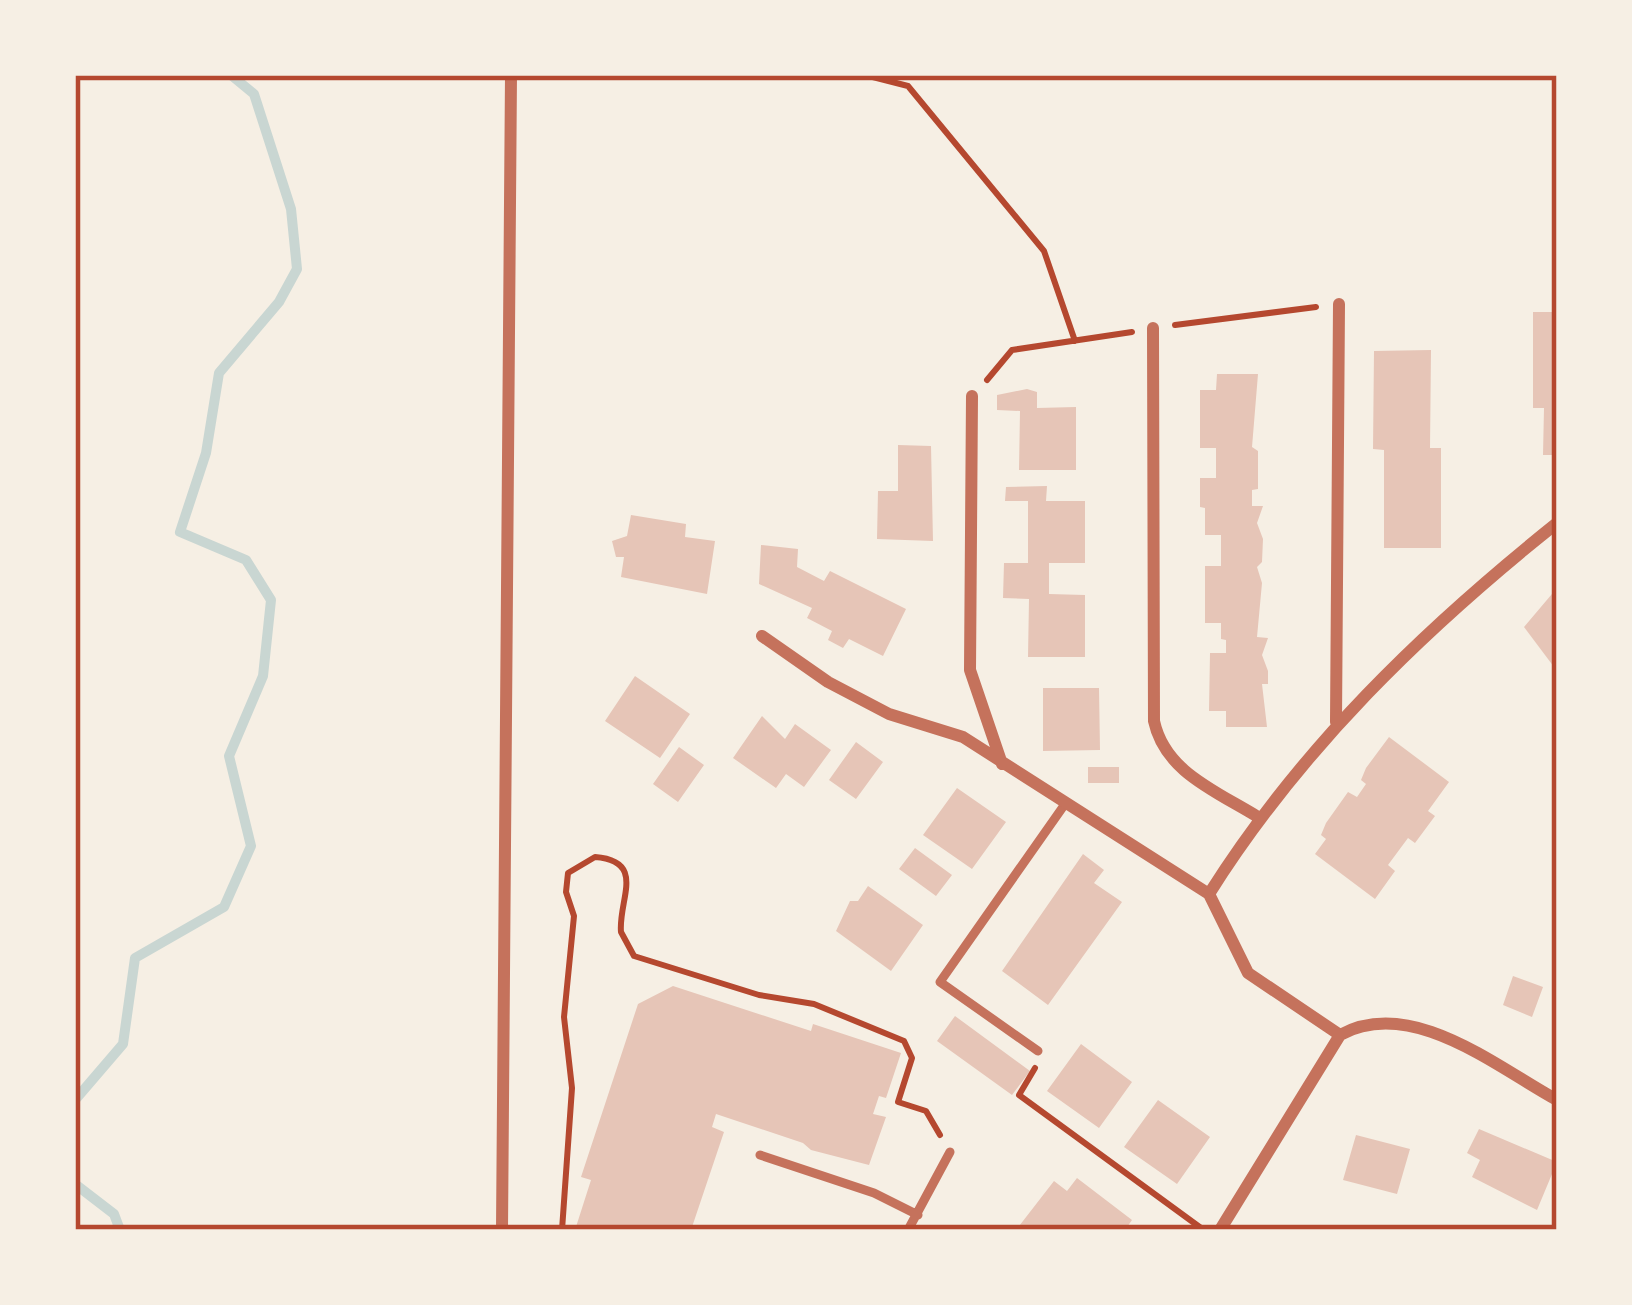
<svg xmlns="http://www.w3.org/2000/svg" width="1632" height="1305" viewBox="0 0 1632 1305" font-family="Literata,serif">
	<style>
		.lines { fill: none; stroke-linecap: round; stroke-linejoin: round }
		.stream { stroke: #c9d6d2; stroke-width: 10 }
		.building { fill: #e6c5b7 }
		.path { stroke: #b5482f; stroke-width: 6 }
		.service { stroke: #c5725c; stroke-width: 9 }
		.minor { stroke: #c5725c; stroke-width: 12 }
		.neatline { fill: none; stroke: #b5482f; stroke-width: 4.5 }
	</style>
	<rect width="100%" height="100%" fill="#f6efe4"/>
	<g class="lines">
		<path class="stream" d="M75,1100L123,1044L135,958L224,907L251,846L229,756L263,676L271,600L246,560L180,532L206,453L219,373L279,302L297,269L291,209L254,94L231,75
			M75,1184L114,1214L120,1230"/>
	</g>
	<path class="building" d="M1533,312H1557V455H1543L1544,408H1533Z
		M1431,350L1430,448H1441V548H1384V450L1373,449L1374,351Z
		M1217,374H1258L1252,447L1258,451V489L1252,490V506H1263L1257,523L1263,539L1262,562L1257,567L1262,583L1257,637L1268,638L1262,655L1268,671V684H1262L1267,727H1226V711H1209L1210,653H1226V640L1221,639V623H1205V566H1221V535H1205V508L1200,507V478H1216V448H1200V390H1216Z
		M1027,389L1037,392V408L1076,407V470H1019L1020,411L997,410V395Z
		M898,445L931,446L933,541L877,539L878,491H898Z
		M1047,486L1046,501H1085V563H1049V594L1085,595V657H1028L1029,599L1003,598L1004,563H1028V501H1005L1006,487Z
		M631,515L686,524L685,537L715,541L707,594L621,577L624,557H616L612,541L627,536Z
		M761,545L798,549L797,567L824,581L830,571L906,609L883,656L849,639L843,648L828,640L832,631L807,618L812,608L759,584Z
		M1557,588V671L1524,627Z
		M635,676L690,714L660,758L605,721Z
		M1043,688H1099L1100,750L1043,751Z
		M762,716L785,739L795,724L831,750L804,787L786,774L776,788L733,758Z
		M1389,737L1449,782L1428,811L1435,816L1415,843L1408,838L1388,865L1395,871L1375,899L1315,854L1326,839L1321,835L1326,823L1348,792L1357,797L1366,784L1361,780L1366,768Z
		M856,742L883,762L856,799L829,780Z
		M679,747L704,765L678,802L653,784Z
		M1088,767H1119V783H1088Z
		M957,788L1006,822L972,869L923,835Z
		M915,848L952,875L936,896L899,869Z
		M1083,854L1104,870L1094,883L1122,902L1048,1005L1002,971Z
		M868,886L923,925L891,971L836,931L850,901H858Z
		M1513,976L1543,987L1532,1017L1503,1005Z
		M673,986L811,1031L813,1024L901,1053L886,1098L879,1096L873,1114L886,1117L869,1165L811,1150L803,1143L716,1114L712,1127L724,1132L691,1230H575L591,1180L581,1177L638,1004Z
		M955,1016L1030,1071L1012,1095L937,1041Z
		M1081,1044L1132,1082L1099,1128L1047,1091Z
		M1158,1100L1210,1137L1177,1184L1124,1147Z
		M1479,1129L1557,1162L1537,1210L1472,1177L1480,1160L1467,1153Z
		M1356,1135L1410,1149L1397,1194L1343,1180Z
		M1077,1178L1132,1220L1125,1230H1016L1054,1181L1067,1191Z"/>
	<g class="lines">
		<path class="path" d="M865,75L908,86L1044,251L1075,341
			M1175,325L1316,307
			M987,380L1012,350L1132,332
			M1035,1068L1019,1095L1201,1228
			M562,1230L572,1088L564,1017L574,916L566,892L568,873L595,857C647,861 618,900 621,932L634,956L759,995L814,1004L904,1041L912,1058L898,1102L926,1111L940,1135"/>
		<path class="service" d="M1038,1051L940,982L1065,804
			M760,1155L874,1193L918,1215
			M908,1230L950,1152"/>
		<path class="minor" d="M1153,328L1154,721C1165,772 1216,791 1258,817
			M972,396L970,670L1002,764
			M762,636L828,682L889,714L963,737L1209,894
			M1336,722L1339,304
			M1340,1035L1248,973L1209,894C1301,748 1423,630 1557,523
			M502,1230L511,75
			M1220,1230L1340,1035C1411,996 1495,1066 1557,1100"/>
	</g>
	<rect width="1632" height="1305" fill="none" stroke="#f6efe4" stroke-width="156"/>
	<rect x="78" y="78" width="1476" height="1149" class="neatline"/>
</svg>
